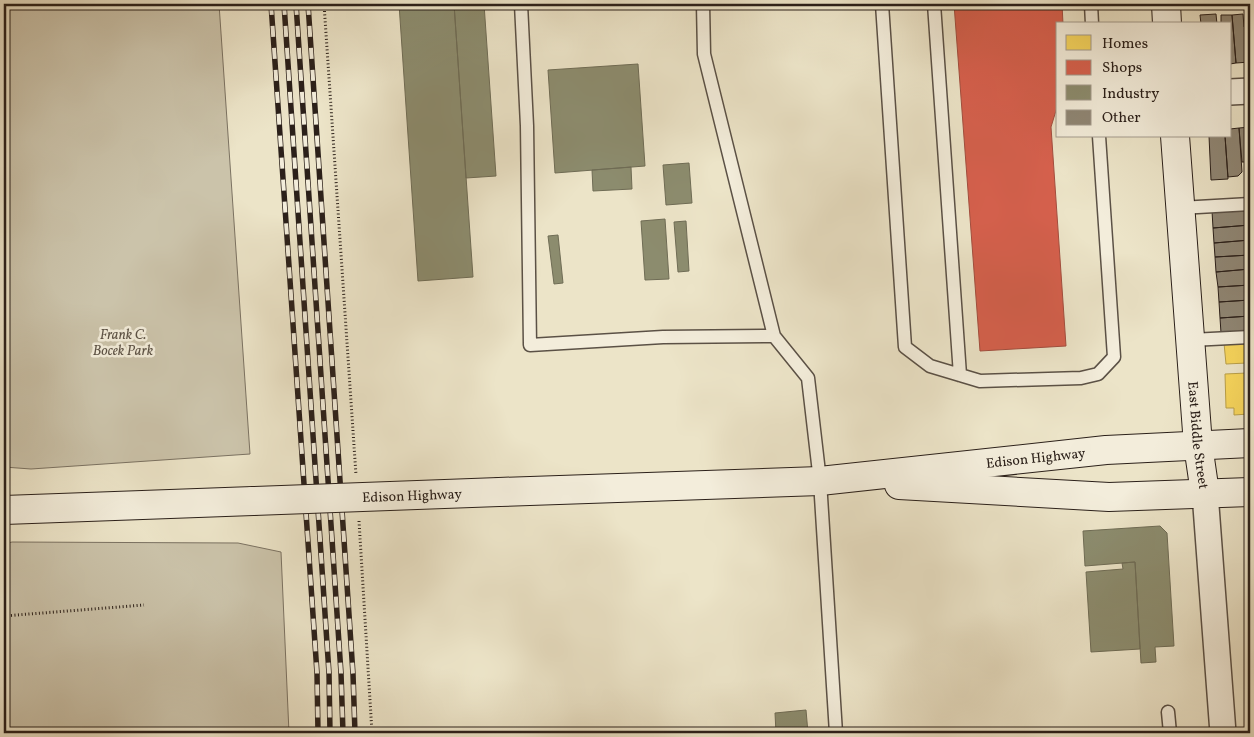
<svg xmlns="http://www.w3.org/2000/svg" width="1254" height="737" viewBox="0 0 1254 737" font-family="Vollkorn,serif">
	<style>
		.green { fill: #cbc3aa; stroke: #7b7262 }
		.homes { fill: #f6d55c; stroke: #b99f48 }
		.shops { fill: #d6604d; stroke: #a34d3e }
		.industry { fill: #8c8c6e; stroke: #6f6c55 }
		.building { fill: #8f8674; stroke: #2b201a }
		.lines { fill: none; stroke-linecap: round; stroke-linejoin: round }
		.lane-casing { stroke: #5b5146; stroke-width: 15 }
		.street-casing { stroke: #5b5146; stroke-width: 28 }
		.secondary-casing { stroke: #2b201a; stroke-width: 30 }
		.path { stroke: #2b201a; stroke-width: 3; stroke-dasharray: 1 2.5; stroke-linecap: butt }
		.lane { stroke: #f3eddb; stroke-width: 12 }
		.street { stroke: #f3eddb; stroke-width: 25 }
		.secondary { stroke: #f3eddb; stroke-width: 28 }
		.rail-casing { stroke: #2b201a; stroke-width: 5.5 }
		.rail { stroke: #f3eddb; stroke-width: 4; stroke-dasharray: 11; stroke-linecap: butt }
		.secondary-bridge-casing { stroke: #2b201a; stroke-width: 30; stroke-linecap: butt }
		.secondary-bridge { stroke: #f3eddb; stroke-width: 28 }
		.labels { text-anchor: middle; stroke-width: 5; stroke-linejoin: round; paint-order: stroke }
		.park-label { font-size: 14px; font-style: italic; fill: #5b5145; stroke: #f3eddb }
		.street-label { font-size: 14px; fill: #2b201a; stroke: #f3eddb }
	</style>
	<rect width="100%" height="100%" fill="#ece4c8"/>
	<filter id="stains"><feTurbulence type="fractalNoise" baseFrequency=".004" numOctaves="4"/><feColorMatrix values="0 0 0 0 .2 0 0 0 0 .09 0 0 0 0 .02 0 0 0 .5 -.17"/></filter>
	<radialGradient id="worn" r=".72"><stop offset=".6" stop-color="#630" stop-opacity="0"/><stop offset="1" stop-color="#630" stop-opacity=".3"/></radialGradient>
	<path class="green" d="M4,4H219L250,454L31,469L4,467Z
		M12,542L238,543L281,552L289,733H4V544Z"/>
	<path class="homes" d="M1224,343H1245L1247,363L1226,364Z
		M1247,373L1249,414L1234,415V408H1226L1225,374Z
		M1247,373H1250V414H1249Z"/>
	<path class="shops" d="M954,4H1062L1063,24H1058V104L1051,127L1066,346L980,351Z"/>
	<path class="industry" d="M399,4H454L473,277L418,281Z
		M454,4H484L496,176L466,178Z
		M638,64L645,166L555,173L548,70Z
		M689,163L692,203L666,205L663,165Z
		M631,167L632,189L593,191L592,170Z
		M665,219L669,279L645,280L641,221Z
		M686,221L689,271L678,272L674,222Z
		M558,235L563,283L554,284L548,236Z
		M1160,526L1167,533L1174,646L1155,647L1156,662L1141,663L1135,562L1085,566L1083,531Z
		M1135,562L1140,649L1091,652L1086,572L1123,569L1122,563Z
		M806,710L808,733H776L775,713Z"/>
	<path class="building" d="M1216,14L1217,24H1201L1200,15Z
		M1243,14L1244,27L1248,26L1250,62L1236,63L1232,15Z
		M1221,15H1232L1236,63L1230,64V24H1221Z
		M1250,127V181L1247,182L1246,162H1242L1239,128Z
		M1239,128L1242,172L1238,176L1228,177L1225,136H1230V129Z
		M1209,136H1225L1228,179L1211,180Z
		M1247,208L1248,212H1250V225L1213,228L1212,211Z
		M1250,225V240L1214,243L1213,228Z
		M1250,240V255L1215,257L1214,243Z
		M1250,255V269L1216,272L1215,257Z
		M1250,269V285L1218,287L1216,272Z
		M1250,285V300L1219,302L1218,287Z
		M1250,300V316L1220,318L1219,302Z
		M1250,316V331L1221,333L1220,318Z"/>
	<g class="lines">
		<defs>
			<path id="lane" d="M521,4L527,126L530,345L663,337L774,336
				M703,4L704,54L774,336L808,378L820,481L836,733
				M882,4L905,347L930,366L980,381L1081,378L1098,374L1114,357L1099,136
				M934,4L960,375
				M1091,4L1092,24
				M1180,208L1250,204
				M1191,340L1250,337
				M1168,712L1170,733"/>
			<path id="street" d="M1230,92L1250,91
				M1205,493L1223,733"/>
			<g id="secondary">
				<path d="M1166,4L1167,24"/>
				<path id="s1" d="M1175,136L1198,445L1205,493"/>
				<path d="M899,485L1109,497L1250,492"/>
				<path id="s2" d="M499,492L820,481L1106,450L1250,443"/>
				<path d="M4,510L253,501"/>
			</g>
		</defs>
		<use href="#lane" class="lane-casing"/>
		<use href="#street" class="street-casing"/>
		<use href="#secondary" class="secondary-casing"/>
		<path class="path" d="M324,4L356,475
			M359,521L372,733
			M4,616L144,605"/>
		<use href="#lane" class="lane"/>
		<use href="#street" class="street"/>
		<use href="#secondary" class="secondary"/>
		<defs>
			<path id="rail" d="M271,4L317,673L318,733
				M284,4L329,673L330,733
				M296,4L341,673L343,733
				M308,4L353,674L355,733"/>
		</defs>
		<use href="#rail" class="rail-casing"/>
		<use href="#rail" class="rail"/>
		<defs>
			<g id="secondary-bridge">
				<path id="s3" d="M253,501L499,492"/>
			</g>
		</defs>
		<use href="#secondary-bridge" class="secondary-bridge-casing"/>
		<use href="#secondary-bridge" class="secondary-bridge"/>
	</g>
	<g class="labels">
		<g class="park-label">
			<text x="123" y="339">Frank C.<tspan x="123" dy="16">Bocek Park</tspan></text>
		</g>
		<g class="street-label">
			<text dy="5" stroke="none"><textPath href="#s1" startOffset="300">East Biddle Street</textPath></text>
			<text dy="5" stroke="none"><textPath href="#s2" startOffset="538">Edison Highway</textPath></text>
			<text dy="5" stroke="none"><textPath href="#s3" startOffset="159">Edison Highway</textPath></text>
		</g>
	</g>
	<rect width="1254" height="737" fill="none" stroke="#ece4c8" stroke-width="20"/>
	<rect x="5" y="5" width="1244" height="727" fill="none" stroke="#2b201a" stroke-width="2.5"/>
	<rect x="10" y="10" width="1234" height="717" fill="none" stroke="#2b201a"/>
	<rect x="1056" y="22" width="175" height="115" fill="#f3eddb" stroke="#a39b8e"/>
	<rect x="1066" y="35" width="25" height="15" fill="#f6d55c" stroke="#a39b8e"/>
	<text x="1102" y="48" font-size="15" fill="#2b201a">Homes</text>
	<rect x="1066" y="60" width="25" height="15" fill="#d6604d" stroke="#a39b8e"/>
	<text x="1102" y="72" font-size="15" fill="#2b201a">Shops</text>
	<rect x="1066" y="85" width="25" height="15" fill="#8c8c6e" stroke="#a39b8e"/>
	<text x="1102" y="98" font-size="15" fill="#2b201a">Industry</text>
	<rect x="1066" y="110" width="25" height="15" fill="#8f8674" stroke="#a39b8e"/>
	<text x="1102" y="122" font-size="15" fill="#2b201a">Other</text>
	<rect width="100%" height="100%" filter="url(#stains)"/>
	<rect width="100%" height="100%" fill="url(#worn)"/>
</svg>
